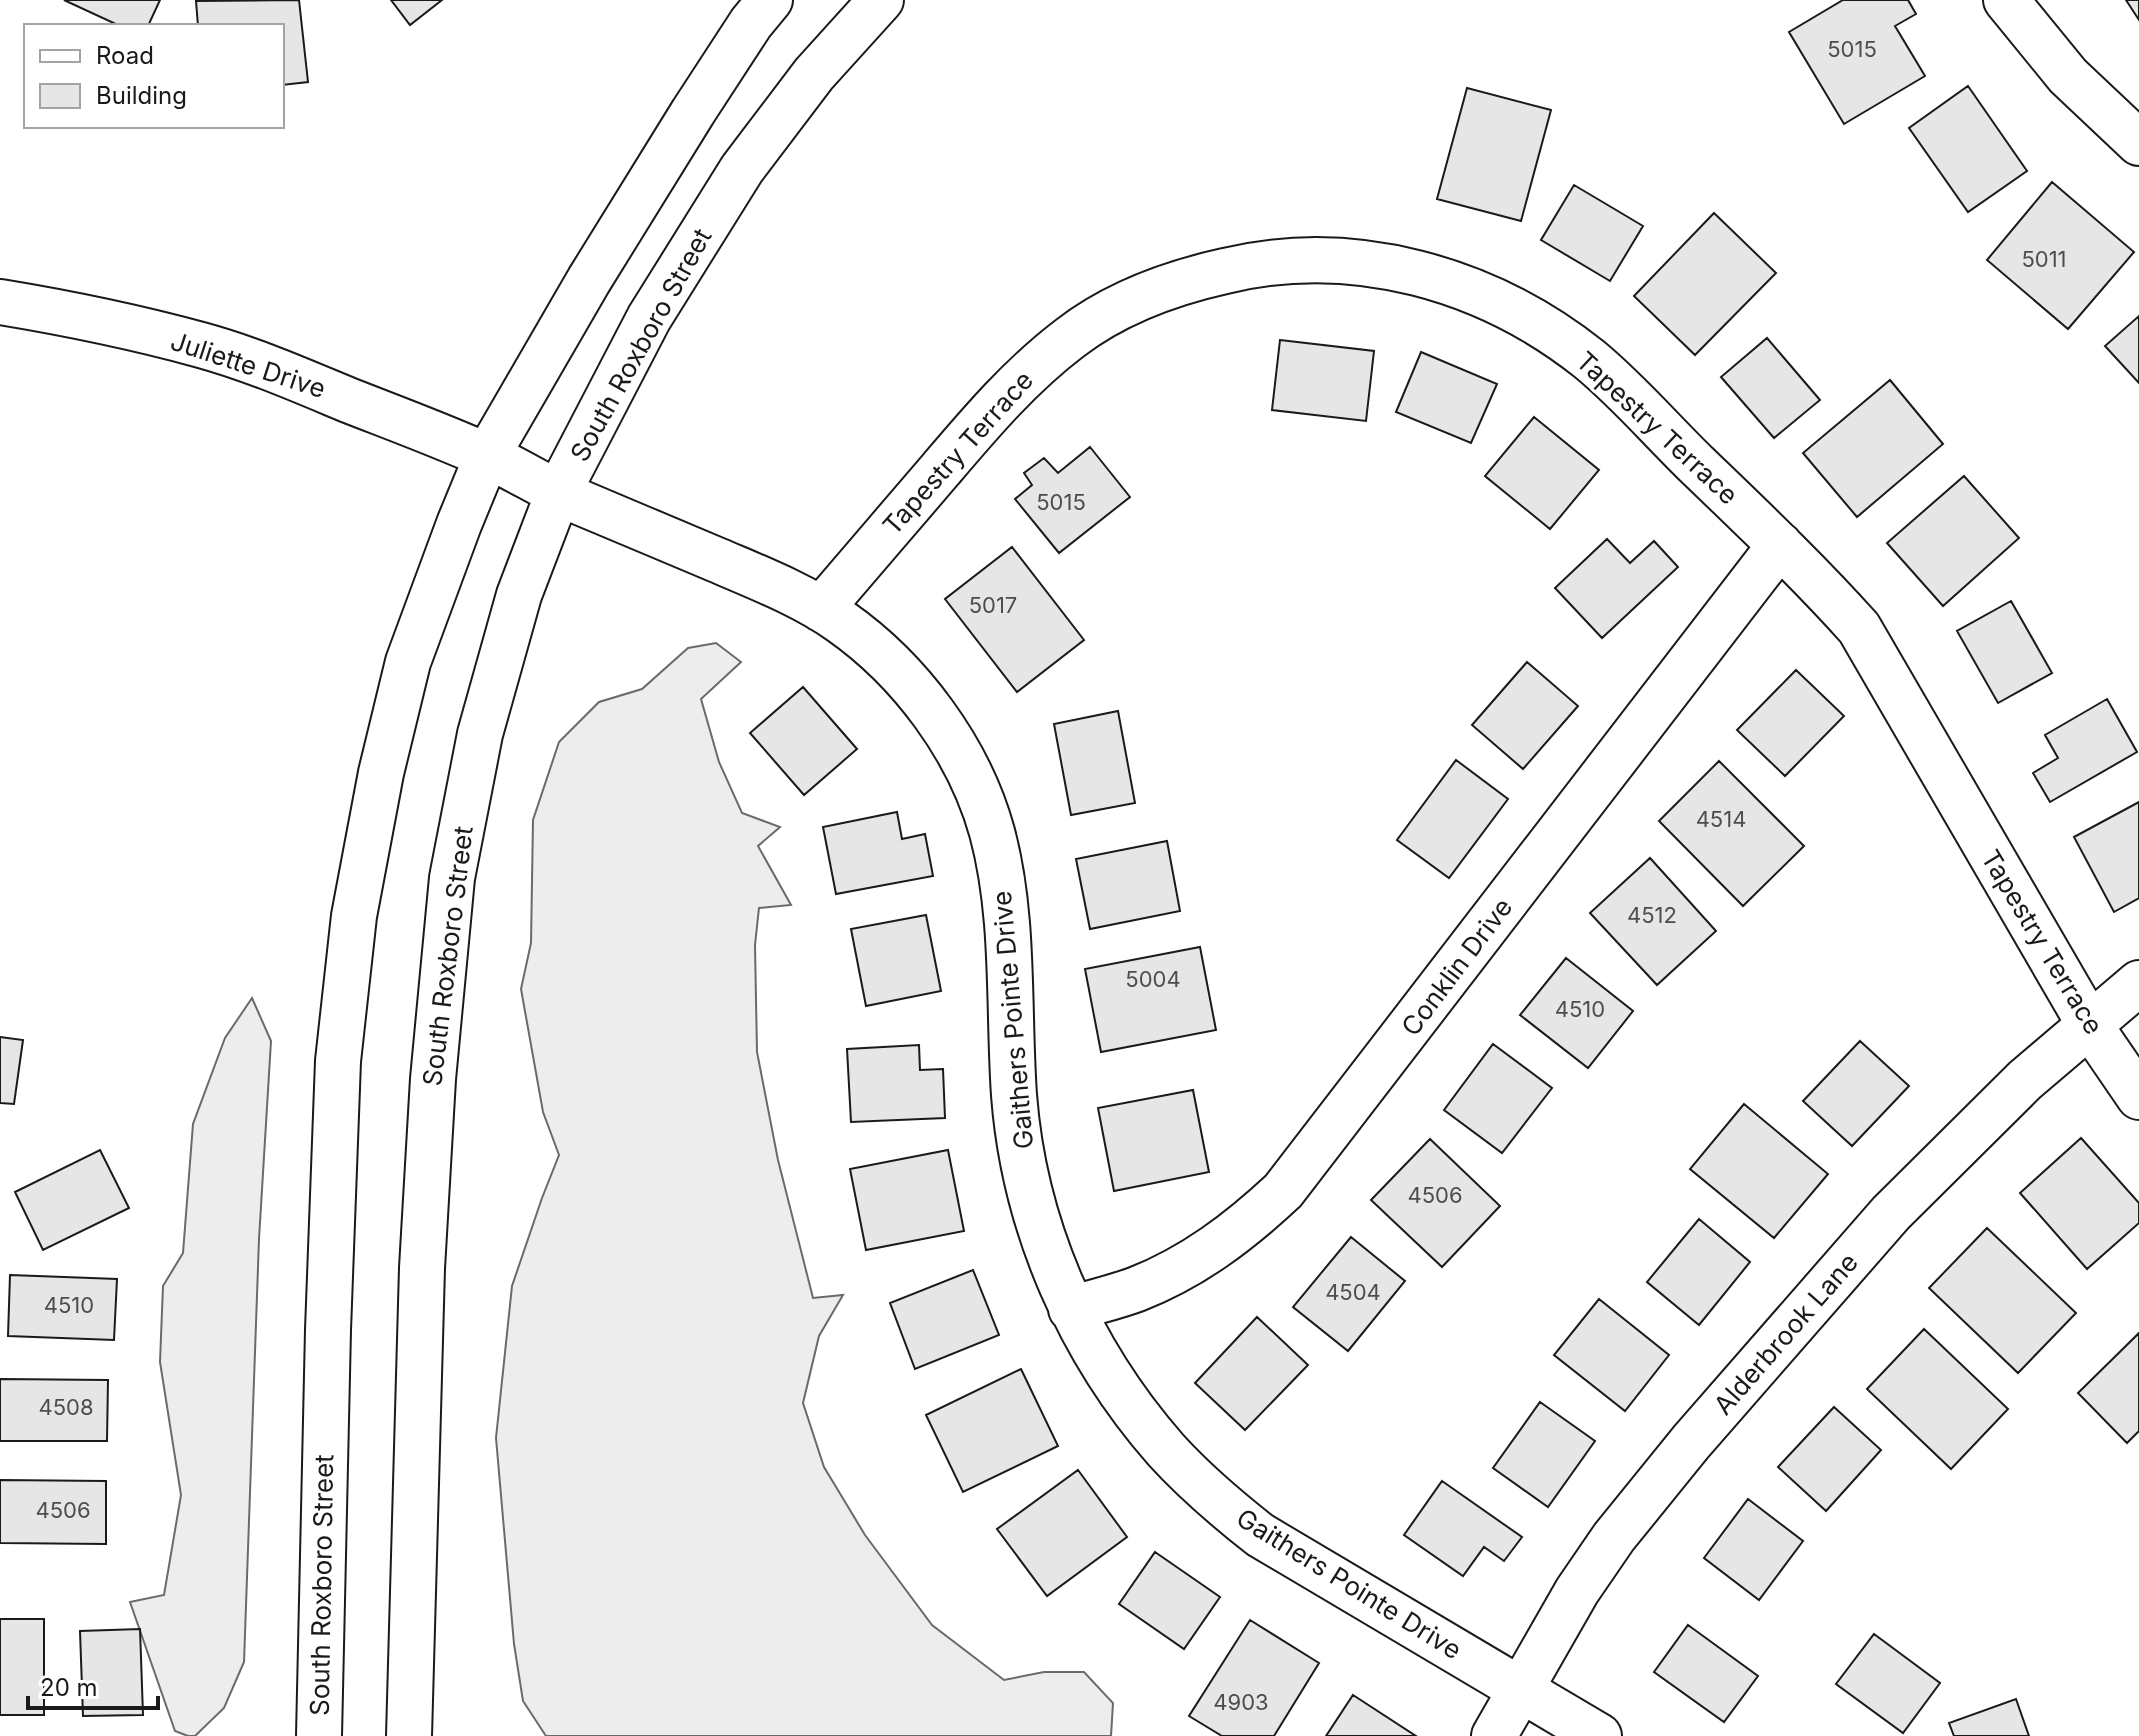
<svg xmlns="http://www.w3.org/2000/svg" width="2139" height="1736" viewBox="0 0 2139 1736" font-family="Inter,sans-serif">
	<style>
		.built { fill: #ededed; stroke: #6a6a6a; stroke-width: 2 }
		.building { fill: #e6e6e6; stroke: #1a1a1a; stroke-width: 2 }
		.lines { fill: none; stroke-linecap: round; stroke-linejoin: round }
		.minor-casing { stroke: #1a1a1a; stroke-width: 48 }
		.minor { stroke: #fff; stroke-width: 44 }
		.labels { text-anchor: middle; stroke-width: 6; stroke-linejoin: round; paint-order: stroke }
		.number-label { font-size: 22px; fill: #4d4d4d }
		.street-label { font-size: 26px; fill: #1a1a1a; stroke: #fff }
	</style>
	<rect width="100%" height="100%" fill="#fff"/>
	<path class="built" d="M716,643L741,662L701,699L719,762L742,813L780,827L758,846L791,905L759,908L755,945L757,1052L778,1160L813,1298L843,1295L819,1336L803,1403L824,1467L865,1535L932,1625L1004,1680L1044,1672H1084L1113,1703L1111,1736H546L523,1701L514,1644L496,1438L512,1286L542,1198L559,1155L543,1112L521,989L531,943L533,820L559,742L599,702L642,689L688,648Z
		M252,998L271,1041L259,1239L244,1662L224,1708L195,1736H188L175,1731L130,1602L164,1595L181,1495L160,1362L163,1286L183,1253L193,1124L225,1038Z"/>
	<path class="building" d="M64,0H160L148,26H120Z
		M299,0L308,82L282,85V26H198L196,1Z
		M391,0H442L410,25Z
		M1843,0H1908L1916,14L1895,26L1925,76L1844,124L1789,32Z
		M2126,0H2139V20Z
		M1968,86L2027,171L1968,212L1909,128Z
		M1467,88L1551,110L1521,221L1437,199Z
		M2052,182L2134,252L2068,329L1987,260Z
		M1574,185L1643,226L1610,281L1541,240Z
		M1714,213L1776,273L1695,355L1634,296Z
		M2139,316V383L2105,346Z
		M1767,338L1820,400L1774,438L1721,377Z
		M1280,340L1374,351L1366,421L1272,410Z
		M1421,352L1497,384L1471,443L1396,412Z
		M1890,380L1943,444L1857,517L1803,453Z
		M1534,417L1599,470L1550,529L1485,476Z
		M1090,447L1130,497L1059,553L1015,499L1032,485L1024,473L1044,458L1058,473Z
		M1964,476L2019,538L1943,606L1887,543Z
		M1607,539L1630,563L1654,541L1678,567L1602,638L1555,588Z
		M1012,547L1084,640L1017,692L945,599Z
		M2011,601L2052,673L1998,703L1957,631Z
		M1527,662L1578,706L1523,769L1472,725Z
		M1796,670L1844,716L1785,776L1737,730Z
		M803,687L857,749L804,795L750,733Z
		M2107,699L2137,752L2050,802L2033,773L2058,758L2045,735Z
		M1118,711L1135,803L1071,815L1054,724Z
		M1456,760L1508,799L1449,878L1397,840Z
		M1719,761L1804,846L1743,906L1659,821Z
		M2139,802V898L2114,912L2074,837Z
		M897,812L902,839L925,834L933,876L836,894L823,827Z
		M1167,841L1180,911L1090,929L1076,859Z
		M1650,858L1716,931L1657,985L1590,913Z
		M926,915L941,991L866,1006L851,929Z
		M1200,947L1216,1030L1101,1052L1085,969Z
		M1566,958L1633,1011L1588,1068L1520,1015Z
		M0,1037L23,1040L14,1104L0,1103Z
		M1860,1041L1909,1086L1852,1146L1803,1101Z
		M1493,1044L1552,1088L1502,1153L1444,1110Z
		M919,1045L920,1070L943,1069L945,1118L851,1122L847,1049Z
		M1193,1090L1209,1172L1114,1191L1098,1108Z
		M1744,1104L1828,1174L1774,1238L1690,1169Z
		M2081,1138L2139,1203V1223L2087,1269L2020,1193Z
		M1430,1139L1500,1206L1442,1267L1371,1200Z
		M100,1150L129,1208L43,1250L15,1192Z
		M948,1150L964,1231L866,1250L850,1169Z
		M1699,1219L1750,1262L1699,1325L1647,1282Z
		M1987,1228L2076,1313L2018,1373L1929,1288Z
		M1351,1237L1405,1281L1348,1351L1293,1307Z
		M973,1270L999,1335L915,1369L890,1303Z
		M10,1275L117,1279L114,1340L8,1336Z
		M1599,1299L1669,1355L1625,1411L1554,1355Z
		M1257,1317L1308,1365L1245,1430L1195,1383Z
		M1924,1329L2008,1409L1951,1469L1867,1389Z
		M2139,1333V1431L2127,1443L2078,1393Z
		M1021,1369L1058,1446L963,1492L926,1415Z
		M0,1379L108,1380L107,1441H0Z
		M1540,1402L1595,1441L1548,1507L1493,1468Z
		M1834,1407L1881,1450L1826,1511L1778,1467Z
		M1078,1470L1127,1537L1047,1596L997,1529Z
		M0,1480L106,1481V1544L0,1543Z
		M1442,1481L1522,1537L1504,1561L1484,1547L1463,1576L1404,1535Z
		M1748,1499L1803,1541L1759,1600L1704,1558Z
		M1155,1552L1220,1597L1184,1649L1119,1604Z
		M0,1619H44V1715H0Z
		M1250,1620L1319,1663L1274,1736H1222L1189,1716Z
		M1688,1625L1758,1676L1724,1722L1654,1672Z
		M140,1629L143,1715L83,1716L80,1631Z
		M1874,1634L1940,1683L1903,1733L1836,1684Z
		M1353,1695L1416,1736H1326Z
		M2016,1699L2029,1736H1954L1949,1723Z"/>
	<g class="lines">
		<defs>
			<path id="minor" d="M2006,0L2068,76L2139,143
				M0,302C67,313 135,327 201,345C252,359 300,380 348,400C394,418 440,435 485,455C515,468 542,486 572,499C620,519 669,540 717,560C759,578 803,595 840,621C910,670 969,749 992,832C1015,917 1008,1008 1014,1095C1024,1226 1079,1351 1166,1450C1194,1481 1227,1509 1260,1535L1599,1736
				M821,609C861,562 901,516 941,469C981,422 1020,376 1070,338C1114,304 1171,283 1225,271C1353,240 1487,278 1589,359C1627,390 1661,430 1697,465C1752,518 1808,571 1859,628L2089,1024L2139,1097
				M1071,1309C1093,1302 1116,1297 1137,1289C1193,1267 1239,1232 1283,1191L1780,545
				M319,1736L328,1330L338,1061L354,916L381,773L408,662L459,524L487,456L589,280L693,112L751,23L770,0
				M409,1736L422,1268L433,1079L452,878L480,734L519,595L558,493L649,318L742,169L814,74L881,0
				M1494,1736L1577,1591L1614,1537L1691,1442L1891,1213L2025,1080L2139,983"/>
		</defs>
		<use href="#minor" class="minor-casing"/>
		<use href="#minor" class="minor"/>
	</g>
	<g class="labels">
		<g class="number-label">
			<text x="1852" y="57">5015</text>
			<text x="2044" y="267">5011</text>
			<text x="1061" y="510">5015</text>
			<text x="993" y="613">5017</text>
			<text x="1721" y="827">4514</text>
			<text x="1652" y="923">4512</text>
			<text x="1153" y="987">5004</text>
			<text x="1580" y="1017">4510</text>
			<text x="1435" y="1203">4506</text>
			<text x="1353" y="1300">4504</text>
			<text x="69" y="1313">4510</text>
			<text x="66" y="1415">4508</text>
			<text x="63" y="1518">4506</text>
			<text x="1241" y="1710">4903</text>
		</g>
		<g class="street-label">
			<text transform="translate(641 345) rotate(-61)" y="9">South Roxboro Street</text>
			<text transform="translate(248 365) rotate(18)" y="9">Juliette Drive</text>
			<text transform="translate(1657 428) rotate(43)" y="9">Tapestry Terrace</text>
			<text transform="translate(958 453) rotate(-48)" y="9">Tapestry Terrace</text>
			<text transform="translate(2042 942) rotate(59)" y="9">Tapestry Terrace</text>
			<text transform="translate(448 956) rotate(-83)" y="9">South Roxboro Street</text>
			<text transform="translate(1457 967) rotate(-53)" y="9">Conklin Drive</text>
			<text transform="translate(1013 1020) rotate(-95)" y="9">Gaithers Pointe Drive</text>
			<text transform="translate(1786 1334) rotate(-49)" y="9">Alderbrook Lane</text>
			<text transform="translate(1349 1584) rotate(32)" y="9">Gaithers Pointe Drive</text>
			<text transform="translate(322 1585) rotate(-89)" y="9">South Roxboro Street</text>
		</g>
	</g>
	<rect x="24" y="24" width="260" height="104" fill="#ffffff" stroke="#a3a3a3" stroke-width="2"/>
	<rect x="40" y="50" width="40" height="12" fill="#ffffff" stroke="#a3a3a3" stroke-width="2"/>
	<text x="96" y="64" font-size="24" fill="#1a1a1a">Road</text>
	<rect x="40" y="84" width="40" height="24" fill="#e6e6e6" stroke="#a3a3a3" stroke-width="2"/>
	<text x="96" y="104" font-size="24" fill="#1a1a1a">Building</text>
	<path d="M28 1696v12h130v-12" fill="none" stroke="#1a1a1a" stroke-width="4"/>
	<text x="40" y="1696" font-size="24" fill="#1a1a1a" stroke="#ffffff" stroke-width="6" paint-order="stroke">20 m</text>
</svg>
